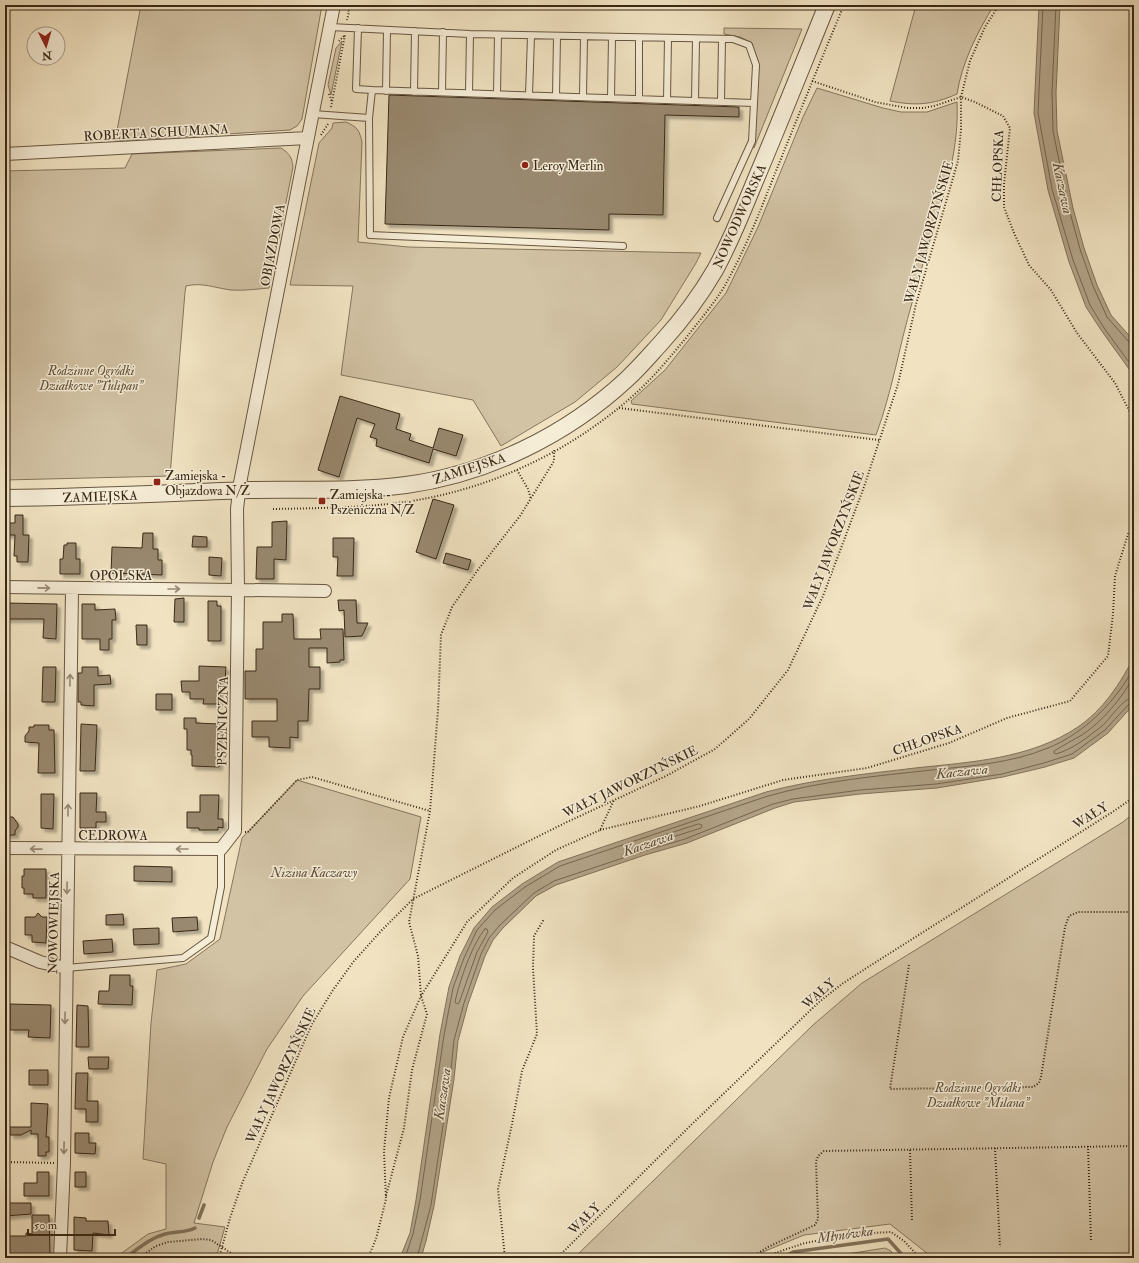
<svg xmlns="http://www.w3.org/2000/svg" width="1139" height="1263" viewBox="0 0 1139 1263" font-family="'IM FELL Double Pica',serif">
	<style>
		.green { fill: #d2c3a5; stroke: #86765e }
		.water { fill: #b2a388; stroke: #82725a }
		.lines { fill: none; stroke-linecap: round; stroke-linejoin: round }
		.shore { stroke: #76664f; stroke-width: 1 }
		.stream { stroke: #82725a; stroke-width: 3.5 }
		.building { fill: #99896f; stroke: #392816; filter: url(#shadow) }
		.service-casing { stroke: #675741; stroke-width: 8 }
		.minor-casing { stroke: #675741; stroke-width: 14 }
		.tertiary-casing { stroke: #675741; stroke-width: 18 }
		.path { stroke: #392816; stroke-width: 2; stroke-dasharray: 1 2; stroke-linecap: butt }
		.service { stroke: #f6edd7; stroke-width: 6 }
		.minor { stroke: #f6edd7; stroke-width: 12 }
		.tertiary { stroke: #f6edd7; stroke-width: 16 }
		.oneway { stroke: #988a76 }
		.poi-dot { fill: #8f2418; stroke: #f6edd7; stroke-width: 1.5 }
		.labels { text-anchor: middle; stroke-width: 3; stroke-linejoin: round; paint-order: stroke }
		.street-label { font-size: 13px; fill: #392816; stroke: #f6edd7 }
		.poi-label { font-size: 13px; fill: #392816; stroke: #f6edd7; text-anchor: start }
		.park-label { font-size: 13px; font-style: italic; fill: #5f4f3a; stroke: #f6edd7 }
		.water-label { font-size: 14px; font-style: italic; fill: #5d4d38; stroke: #f6edd7 }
	</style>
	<defs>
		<filter id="shadow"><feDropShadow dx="3.5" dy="3.5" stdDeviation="1" flood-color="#0004"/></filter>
	</defs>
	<rect width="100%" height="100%" fill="#f1e3c2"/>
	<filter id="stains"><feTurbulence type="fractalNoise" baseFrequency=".005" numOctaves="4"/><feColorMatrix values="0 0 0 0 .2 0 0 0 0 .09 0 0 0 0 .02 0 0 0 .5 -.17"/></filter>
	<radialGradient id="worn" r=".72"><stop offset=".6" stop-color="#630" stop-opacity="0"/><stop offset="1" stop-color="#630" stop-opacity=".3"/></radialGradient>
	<path class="green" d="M141,5H322L302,119L297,126L290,130L115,141Z
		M916,5H994C977,33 962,62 957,94C932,105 916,106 890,101Z
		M724,28L802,29L754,148L758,65L752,43L740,37L724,34Z
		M342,41L331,95L328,85L336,48Z
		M817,88L883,108L901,112H927L957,102C959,147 947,185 934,227C926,252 919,278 912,303C899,347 892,392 876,435L632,404L631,401L665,370L726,293L758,227L803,117Z
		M346,122C357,127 359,129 362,142L358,242L408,247L701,253L696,263L661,320L617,367L575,402L501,446L473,400L341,375L353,286L290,285L319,143L332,128L333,123Z
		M281,148C289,153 292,157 293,167L269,288C257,289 243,291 231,290C215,288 202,282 186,286L185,292L170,476L5,480V171L125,168L132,154Z
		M297,780L421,817L410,879L303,996L267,1049L227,1127L213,1162L194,1223L225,1227L216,1258H115L148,1234L166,1229V1164L143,1159L151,1023L157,970L186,964L220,939L242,838Z
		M1134,813V1258H933L890,1224L804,1235L758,1254L755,1258H574L813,1025L862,983L1123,822Z
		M885,1248L891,1251L894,1258H811L817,1256L847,1254Z"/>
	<path class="water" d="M1039,5H1060L1056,93L1057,131L1073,208L1084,248L1097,285L1111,315L1134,341V376L1101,330L1086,307L1069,262L1048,190L1034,113Z
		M1134,657V704L1108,733L1074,758L1045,767L1003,777L937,788L860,794L794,802L775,808L687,843L645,855L556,885L536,896L503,928L493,940L485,956L468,1004L458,1041L454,1079L434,1206L426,1241L421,1258H400L410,1233L416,1200L440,1034L449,987L460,956L474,928L492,907L522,884L558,862L766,792C815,779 865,774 915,768C971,762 1030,759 1078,727C1103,710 1120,684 1134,657Z"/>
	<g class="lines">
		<path class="shore" d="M1043,5L1038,113L1052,189L1073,260L1090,305L1104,328L1134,369
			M1056,5L1052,93L1053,131L1069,209L1080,249L1093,286L1107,317L1129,342L1134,344
			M1134,676C1122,698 1103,721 1082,735C1073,740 1064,745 1054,751V753L1056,754C1073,749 1088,737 1102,726C1110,719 1123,698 1134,697
			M699,824L702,825L701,828L657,842L655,841L656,838Z
			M485,929H487L488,932L477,952L459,1003L457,1004L455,1002C459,983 472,944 485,929Z
			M405,1258L413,1234L420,1200L444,1035L453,988L464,958L477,930L495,910L525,887L560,866L768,796C821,781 877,776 932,770C971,766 1012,763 1048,748C1078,736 1106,711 1124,684C1128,679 1131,672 1134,666
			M417,1258L431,1205L450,1079L454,1040L464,1003L481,954L489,938L500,925L534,893L554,881L644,851L685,839L773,804L793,799L860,790L936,784L1002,774L1044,763L1072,754L1105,730L1130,703L1134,702"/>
		<path class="stream" d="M199,1218L204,1205
			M125,1258C138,1249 150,1238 165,1234C175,1231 186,1233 195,1228
			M781,1258L793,1252L888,1239L905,1258"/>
	</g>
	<path class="building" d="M389,95L739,107V117L665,115L663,215L609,214V230L385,224Z
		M340,396L400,414L396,429L411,434L409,440L433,448L439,428L463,435L456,456L433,449L429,463L376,446L377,439L370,437L375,424L357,418L339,477L318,470Z
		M433,499L454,505L436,559L416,552Z
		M15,515H23V535H29L28,562H17V556H14L15,535H5V523H15Z
		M287,521L286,560L274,559V579H256L257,547H272V522Z
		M143,533H153V549H158V560H162V575L111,573L112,547L142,548Z
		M193,536L207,537V547H192Z
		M333,538H354L353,576H337L338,557H333Z
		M67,543H76V559H80V574H60V559H63L64,545H67Z
		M446,553L471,560L468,570L443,563Z
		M209,557L222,558L221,576L209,575Z
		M184,598V622H174L175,599Z
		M338,600H356L357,623H368L362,636L345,637L344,610L339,611Z
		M208,601H217V606H221V641H208Z
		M5,603L57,604L56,639L43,638L44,619H5Z
		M82,604H95V610L115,609L116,620H112V639H109V650H100V639H82Z
		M282,614H293L294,639H321L320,629H343L344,660H340V662L327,663V648H309V667H320V689H309L308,721H298V738L290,737V748L269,747V737H252V721H277V699H245V671H256V649H263V622H282Z
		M136,625H147V645H137Z
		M199,666L226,667L225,680H220V704H203L204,699H190V692H182L181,681H199Z
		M43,667H56L55,702H42Z
		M82,667H98V676L110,675L111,684L94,685V706L81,705V702H78V673H82Z
		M156,694H172V710H156Z
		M184,718H196V723L220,724L219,767L192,766V755H191V750H187V729H184Z
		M81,724L97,725L95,771H80Z
		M34,725H49V730H54L55,773H38L39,743L25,742V736L29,731V727H34Z
		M80,793H97L96,812H106V822H96V828H80Z
		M41,794H54L53,829L41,828Z
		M200,795H219L218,819H223V828L218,827V830H199V828H187V812H200Z
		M5,817H13L18,824V827L15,831V835H5Z
		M134,866L172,867V882L134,881Z
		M24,869H46V898H33V894H24V888H22V876H24Z
		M38,913L42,917H47L46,943L32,942V935H25V917H35Z
		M123,914L124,925H106V915Z
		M197,917L198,930L173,932L172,918Z
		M159,928V944L134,945L133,929Z
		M112,939L113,952L84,954L83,941Z
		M110,975H130V986H133L132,1005L98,1004L99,991H109Z
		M10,1004L51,1005L50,1038L28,1037L29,1030H10Z
		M77,1005L88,1006L89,1047H76Z
		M88,1057H109L108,1069H89Z
		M29,1070H48V1085H29Z
		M76,1073H88L87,1101H98V1122H86V1109H75Z
		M31,1103L48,1104L46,1137H49V1152H46V1156H38V1134H31V1130L21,1135H10V1127H31Z
		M75,1133H89V1143H96L95,1154L75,1153Z
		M37,1172H49V1196H24V1183H37Z
		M75,1172H86V1187H75Z
		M5,1203H31V1214L5,1216Z
		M32,1215H49L50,1256L23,1255V1258H7L8,1236H26V1233L32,1234Z
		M74,1217L86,1218V1221H108L109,1235L93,1233L92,1251L74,1250Z"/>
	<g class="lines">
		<defs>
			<path id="service" d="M330,27L470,34L733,39L749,45L756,65L752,141L717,218
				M358,28L356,89L372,90
				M386,91L387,30
				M414,92L415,31
				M442,92L443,32
				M469,93L470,34
				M497,94L498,35
				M529,95L531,36
				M556,96L557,36
				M583,97L584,37
				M611,98L612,37
				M639,99V38
				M667,100L668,38
				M695,101L696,39
				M721,102L722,39
				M313,114L369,118
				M623,246L370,235L369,118L372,90L754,103
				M66,968L183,958L211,938L221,887V849"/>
			<path id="minor" d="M5,154L308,138
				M5,587L325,591
				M5,848L221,849L235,831L238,589L237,509L240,483L334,5
				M5,947L40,962L66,968
				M60,1258L64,1163L72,589"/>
			<path id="tertiary" d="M5,498C86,497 167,493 249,490C301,489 353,492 406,485C487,474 567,435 627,379C639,368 650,355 661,343C681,321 700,296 715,270C731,241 743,210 755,181C780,122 803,64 827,5"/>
		</defs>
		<use href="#service" class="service-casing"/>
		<use href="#minor" class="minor-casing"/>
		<use href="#tertiary" class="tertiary-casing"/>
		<path class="path" d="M346,5L349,12L347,20
			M812,81L875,102L907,108H923L934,106L961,97L975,102L1003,116L1010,128L1004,184V207L1014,233L1029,265L1051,290L1077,333L1115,383L1134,420
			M329,94L332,102
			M331,107L345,35L339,41
			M321,135L328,124
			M619,408L879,440
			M517,470L528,489L531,499
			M273,509C323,508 374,508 423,499C502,484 576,447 635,394C654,377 670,357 686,338C699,321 713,305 724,287C744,252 759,214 774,176C797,119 820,62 844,5
			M600,830L700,806L783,780L867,768L949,743L1007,718L1070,701L1108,656L1113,614L1115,576L1128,534L1134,525
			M245,832H248L297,780L312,777L430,811
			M909,965L890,1089L1033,1087L1039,1083L1041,1077L1065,927L1069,916L1078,912H1134
			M1088,1146L1091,1241
			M995,1148L1000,1247
			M910,1150L912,1222
			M5,1162L54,1163
			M386,1196L404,1128L412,1070L427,1014L421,996L418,956L409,922L430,811L438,710L441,635L452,607L477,571L520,516L554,461V450
			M139,1258L156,1246L168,1242L202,1239L211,1240L231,1253L233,1258
			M219,1258L230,1218L243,1181L312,1024L333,990L354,961L381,931L413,899L565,823L666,776L715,749L749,719L788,670L823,596L864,487L898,384L916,304L958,161L961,129V97L970,61L985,27L999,5
			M368,1258L376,1239L386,1199L384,1151L389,1098L403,1037L421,996L467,922L513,878L556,850L600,830L614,800
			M505,1258L498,1189L512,1124L522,1071L537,1034L533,968L534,936L544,919
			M557,1258L690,1126L819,1002L842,984L865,969L1114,811L1134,797
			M750,1258L768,1247L815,1225L818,1219L816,1162L818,1156L824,1151L1134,1146
			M764,1258L766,1256L805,1243L856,1234L891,1232L904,1241L920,1258"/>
		<use href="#service" class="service"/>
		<use href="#minor" class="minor"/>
		<use href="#tertiary" class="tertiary"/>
	</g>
	<defs><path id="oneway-shaft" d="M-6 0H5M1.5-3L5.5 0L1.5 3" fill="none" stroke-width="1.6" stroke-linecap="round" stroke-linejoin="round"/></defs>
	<g class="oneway">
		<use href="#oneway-shaft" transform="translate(44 588) rotate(1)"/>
		<use href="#oneway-shaft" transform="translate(174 589)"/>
		<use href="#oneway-shaft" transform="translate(70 680) rotate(-89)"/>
		<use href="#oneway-shaft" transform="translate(68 810) rotate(-89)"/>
		<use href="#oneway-shaft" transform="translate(36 849) rotate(-179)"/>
		<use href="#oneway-shaft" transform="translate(182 849) rotate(180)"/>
		<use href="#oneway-shaft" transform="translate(67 888) rotate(91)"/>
		<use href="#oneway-shaft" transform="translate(65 1018) rotate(91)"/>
		<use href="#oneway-shaft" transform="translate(64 1148) rotate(91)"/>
	</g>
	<g class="poi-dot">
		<circle cx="525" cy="165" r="4"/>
		<rect x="153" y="478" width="8" height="8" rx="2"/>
		<rect x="318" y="497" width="8" height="8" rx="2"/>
	</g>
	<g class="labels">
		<g class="street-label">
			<text transform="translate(156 132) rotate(-3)" y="5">ROBERTA SCHUMANA</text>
			<text transform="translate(997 166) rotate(-88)" y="5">CHŁOPSKA</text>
			<text transform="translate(739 216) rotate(-66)" y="5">NOWODWORSKA</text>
			<text transform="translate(928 232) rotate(-74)" y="5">WAŁY JAWORZYŃSKIE</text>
			<text transform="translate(272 245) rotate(-79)" y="5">OBJAZDOWA</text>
			<text transform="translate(469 468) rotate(-18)" y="5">ZAMIEJSKA</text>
			<text transform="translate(100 496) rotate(-2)" y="5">ZAMIEJSKA</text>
			<text transform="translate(833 540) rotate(-69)" y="5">WAŁY JAWORZYŃSKIE</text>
			<text x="121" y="580">OPOLSKA</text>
			<text transform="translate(222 721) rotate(-89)" y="5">PSZENICZNA</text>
			<text transform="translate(927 739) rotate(-19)" y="5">CHŁOPSKA</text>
			<text transform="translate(630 781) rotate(-26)" y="5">WAŁY JAWORZYŃSKIE</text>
			<text transform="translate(1090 815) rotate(-32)" y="5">WAŁY</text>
			<text x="113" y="840">CEDROWA</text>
			<text transform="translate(53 923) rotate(-89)" y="5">NOWOWIEJSKA</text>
			<text transform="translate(818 993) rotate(-41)" y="5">WAŁY</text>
			<text transform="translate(280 1075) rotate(-65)" y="5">WAŁY JAWORZYŃSKIE</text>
			<text transform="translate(584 1218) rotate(-45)" y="5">WAŁY</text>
		</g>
		<g class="poi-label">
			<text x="533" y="170">Leroy Merlin</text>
			<text x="165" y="480">Zamiejska -<tspan x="165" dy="15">Objazdowa N/Ż</tspan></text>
			<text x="330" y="499">Zamiejska -<tspan x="330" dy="15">Pszeniczna N/Ż</tspan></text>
		</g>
		<g class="park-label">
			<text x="91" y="375">Rodzinne Ogródki<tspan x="91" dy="15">Działkowe "Tulipan"</tspan></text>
			<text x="314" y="877">Nizina Kaczawy</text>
			<text x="978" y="1092">Rodzinne Ogródki<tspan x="978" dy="15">Działkowe "Milana"</tspan></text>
		</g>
		<g class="water-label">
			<text transform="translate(1063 188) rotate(78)" y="5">Kaczawa</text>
			<text transform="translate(962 771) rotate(-6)" y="5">Kaczawa</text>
			<text transform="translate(648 843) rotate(-19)" y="5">Kaczawa</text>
			<text transform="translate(442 1094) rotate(-82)" y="5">Kaczawa</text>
			<text transform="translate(845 1234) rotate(-8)" y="5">Młynówka</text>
		</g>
	</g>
	<rect width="1139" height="1263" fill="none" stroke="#f1e3c2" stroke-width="20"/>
	<rect x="6" y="6" width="1127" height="1251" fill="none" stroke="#392816" stroke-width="2"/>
	<rect x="10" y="10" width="1119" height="1243" fill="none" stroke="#392816"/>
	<g transform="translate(46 46) rotate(175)"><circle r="19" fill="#f6edd7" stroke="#aa9e8a"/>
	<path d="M0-3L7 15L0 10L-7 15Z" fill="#8f2418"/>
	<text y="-6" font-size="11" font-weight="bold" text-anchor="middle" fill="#392816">N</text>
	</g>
	<path d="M28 1229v6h87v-6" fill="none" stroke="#392816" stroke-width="2"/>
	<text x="34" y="1229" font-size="12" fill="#392816" stroke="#f6edd7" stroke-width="3" paint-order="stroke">50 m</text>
	<rect width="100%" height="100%" filter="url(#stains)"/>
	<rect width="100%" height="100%" fill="url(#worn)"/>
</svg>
